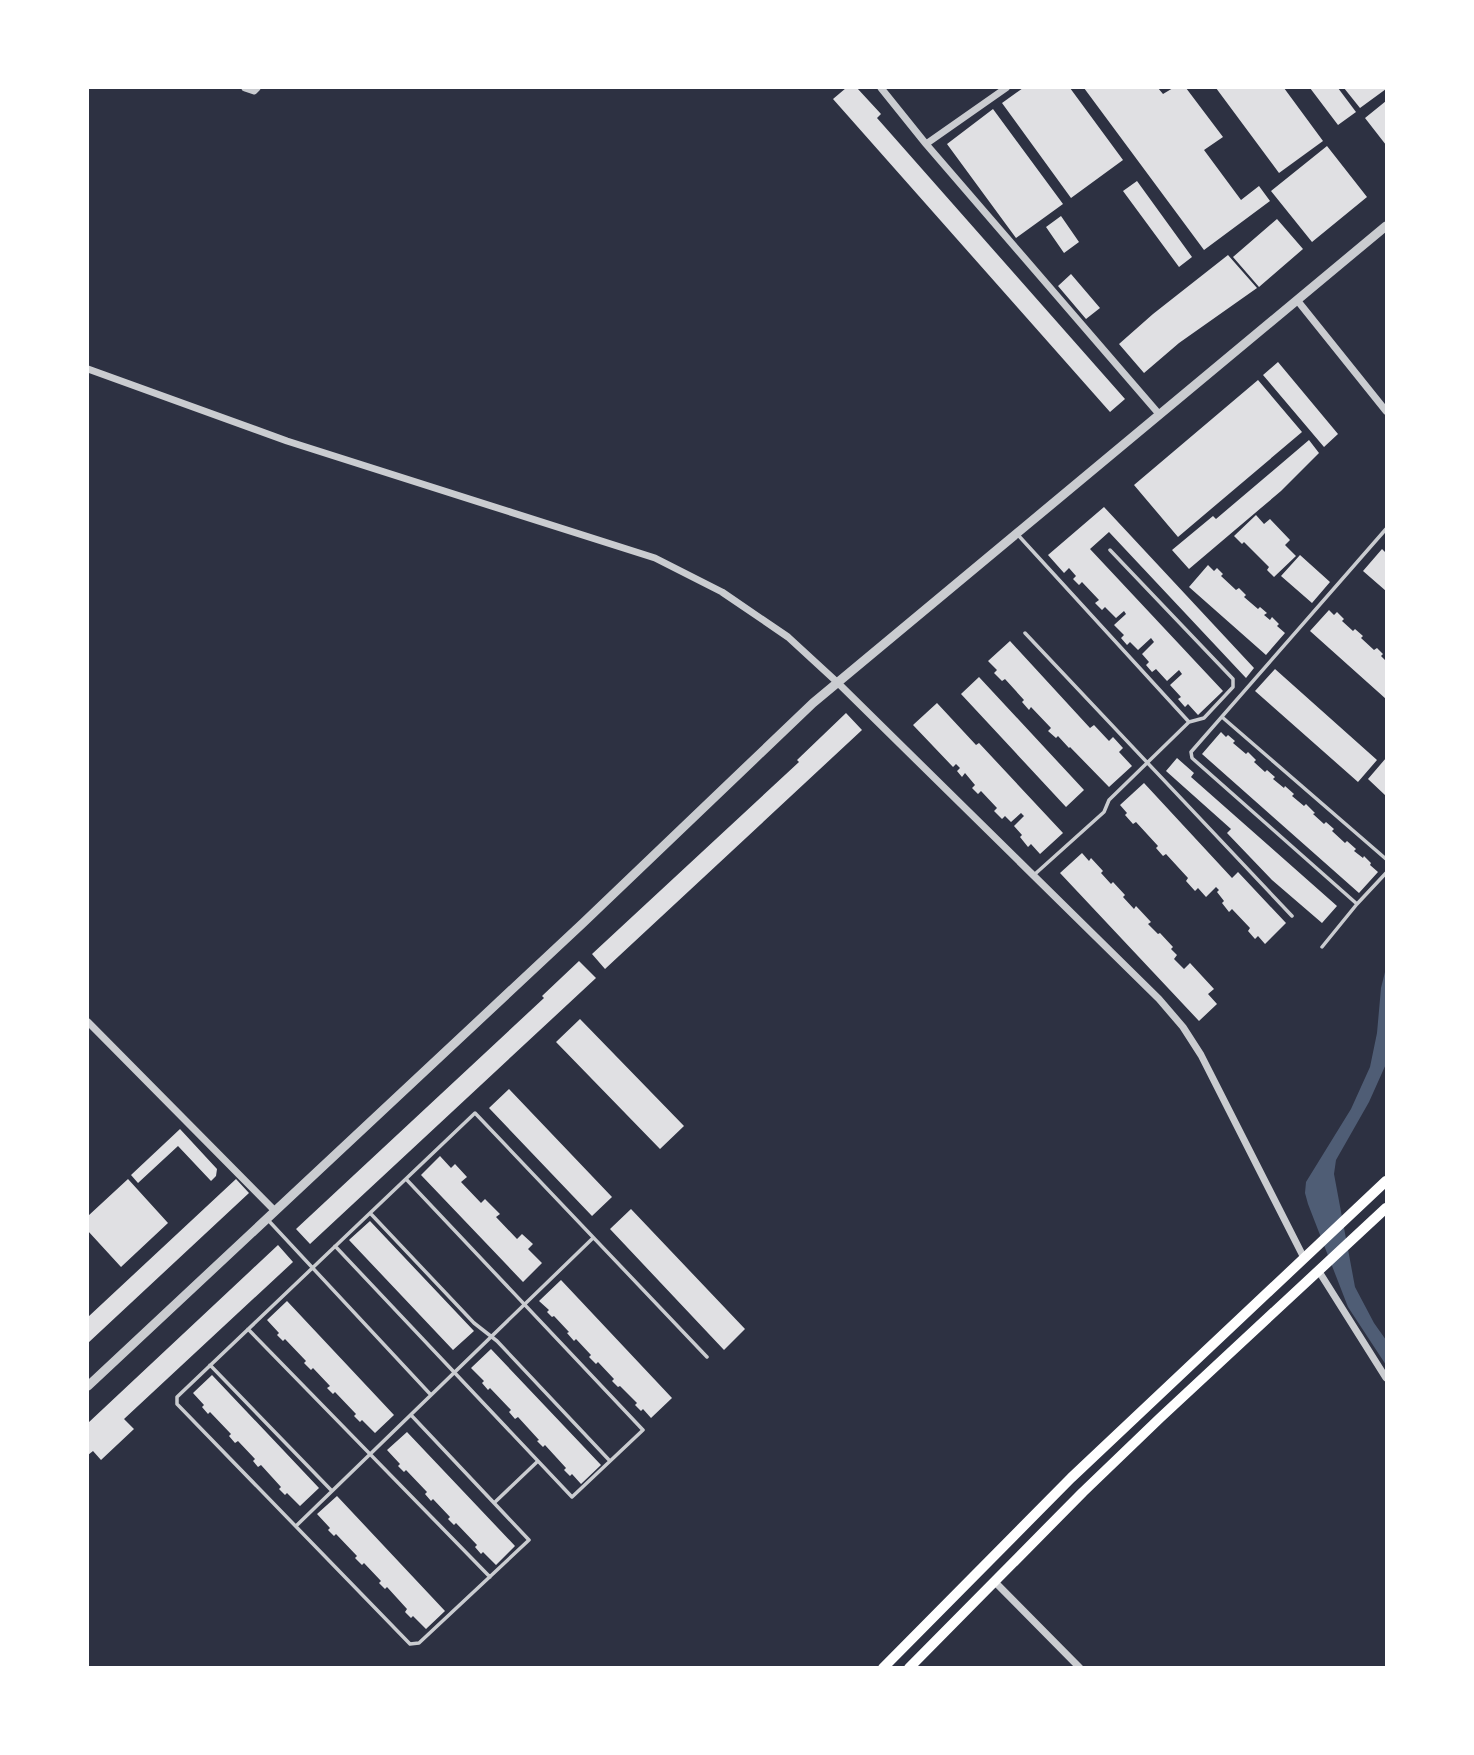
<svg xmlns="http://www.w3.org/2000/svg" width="1474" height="1755" viewBox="0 0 1474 1755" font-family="Merriweather,serif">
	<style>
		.water { fill: #4f5d75 }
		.building { fill: #e0e0e3 }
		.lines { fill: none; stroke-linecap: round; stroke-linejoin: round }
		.service { stroke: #caccd0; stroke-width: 3.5 }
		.minor { stroke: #caccd0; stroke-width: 7 }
		.tertiary { stroke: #caccd0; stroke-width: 9 }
		.secondary { stroke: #fff; stroke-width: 10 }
	</style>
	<rect width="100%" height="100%" fill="#2d3142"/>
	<path class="water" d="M1386,968V1064L1369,1102L1336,1160L1334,1174L1355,1287L1374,1323L1386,1340V1365L1348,1307L1308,1204L1305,1193L1306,1182L1351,1109L1370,1067L1377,1033L1381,988Z"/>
	<path class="building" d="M846,88H857L881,114L877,118L1125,399L1110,412L833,99Z
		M1023,88H1070L1123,160L1071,198L1002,103Z
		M1084,88H1158L1163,94L1173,88H1186L1223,137L1204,150L1241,200L1259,186L1270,201L1204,250Z
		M1216,88H1284L1323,141L1279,173Z
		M1310,88H1338L1356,112L1338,125Z
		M1344,88H1386V89L1360,108Z
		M1386,101V145L1365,118Z
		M993,109L1063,204L1016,238L947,144Z
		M1327,146L1367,197L1312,242L1271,191Z
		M1137,181L1192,257L1179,267L1123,191Z
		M1061,216L1079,242L1064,253L1046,227Z
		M1277,219L1303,249L1259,287L1233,257Z
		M1228,255L1257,288L1179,343L1144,373L1119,344L1153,314Z
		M1071,274L1100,308L1086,319L1058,286Z
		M1278,362L1338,434L1324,447L1263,375Z
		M1258,380L1302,432L1178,537L1134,485Z
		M1309,440L1319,453L1281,491L1189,569L1172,550L1213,516L1216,519Z
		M1104,507L1254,668L1246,678L1109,532L1090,549L1223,691L1198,715L1188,704L1185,707L1178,699L1181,697L1170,685L1182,674L1179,670L1167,681L1156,669L1152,672L1146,665L1149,662L1142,654L1154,642L1151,638L1138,650L1130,642L1127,645L1121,638L1124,635L1114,625L1126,614L1124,611L1116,618L1105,607L1102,610L1095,603L1099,600L1082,582L1079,585L1073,579L1076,576L1069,568L1064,573L1048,555Z
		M1256,515L1264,524L1270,519L1290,540L1285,545L1296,556L1274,577L1267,570L1269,567L1244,542L1242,544L1234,536Z
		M1382,549L1386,553V591L1363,571Z
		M1300,555L1330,582L1312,603L1281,576Z
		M1208,565L1214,571L1217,568L1223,574L1221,576L1236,590L1239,588L1246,595L1244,597L1258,609L1260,607L1267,613L1264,615L1270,620L1272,617L1279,624L1277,626L1285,633L1266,655L1189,587Z
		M1329,610L1334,615L1337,612L1344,619L1342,621L1353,631L1355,629L1363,636L1361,638L1374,650L1377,648L1383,654L1381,656L1386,661V699L1310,631Z
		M1010,641L1090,728L1094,725L1109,741L1113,737L1123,748L1119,752L1132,766L1109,787L1070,747L1069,748L1058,736L1056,738L1048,731L1051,728L1031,707L1029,710L1022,702L1024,700L1005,679L1002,681L994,673L997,670L988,661Z
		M1275,669L1377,760L1358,782L1255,691Z
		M979,677L1084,790L1066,807L961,694Z
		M937,703L976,745L979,743L1063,833L1040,854L1031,844L1028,847L1020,837L1022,835L1014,826L1024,816L1021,813L1011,822L1005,816L1002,819L994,811L997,808L981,791L978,794L972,788L975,785L965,773L962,777L957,771L960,768L956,764L953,767L913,725Z
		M846,713L862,730L605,969L592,954L799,762L797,760Z
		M1221,732L1226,737L1228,735L1235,741L1233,743L1246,754L1248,752L1256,760L1254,762L1265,772L1267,770L1275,777L1273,779L1284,788L1285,786L1294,794L1292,796L1304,806L1306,804L1315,813L1313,814L1324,824L1326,822L1334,829L1332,831L1345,843L1347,841L1356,849L1354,851L1363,858L1364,856L1371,863L1370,865L1378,872L1359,893L1202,754Z
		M1177,758L1194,773L1191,777L1337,906L1322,923L1272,880L1227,833L1231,829L1166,771Z
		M1386,758V796L1368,779Z
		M1144,783L1232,878L1238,872L1286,923L1265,944L1258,936L1255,939L1248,931L1250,928L1232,909L1229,912L1222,903L1224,901L1217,892L1219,890L1216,887L1206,897L1198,888L1195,891L1186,881L1188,878L1166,854L1163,856L1156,848L1158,846L1136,822L1133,824L1125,815L1127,813L1120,805Z
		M1082,853L1089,861L1091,858L1103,871L1101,873L1111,884L1113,882L1125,895L1123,897L1134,909L1136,906L1151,922L1148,924L1158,934L1160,933L1173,947L1171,949L1177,955L1174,959L1184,969L1190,963L1214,989L1208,994L1217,1004L1199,1021L1060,873Z
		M579,961L596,978L310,1244L296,1229L544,998L542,996Z
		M580,1019L684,1126L660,1149L556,1042Z
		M509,1089L612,1197L592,1216L489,1108Z
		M180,1129L217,1169L216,1176L211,1181L178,1146L138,1183L131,1175Z
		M440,1156L451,1168L455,1164L467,1177L461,1182L481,1203L485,1199L500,1214L496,1217L517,1239L522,1234L533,1244L528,1249L542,1263L523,1282L421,1175Z
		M128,1179L168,1223L121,1267L88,1231V1216Z
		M236,1179L249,1193L88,1343V1317Z
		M631,1209L745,1329L724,1350L610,1229Z
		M370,1221L474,1331L453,1350L349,1240Z
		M278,1245L293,1262L124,1419L134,1429L101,1460L93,1451L88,1455V1423Z
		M561,1280L672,1398L651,1418L643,1409L641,1411L635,1405L637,1403L620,1386L618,1387L612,1381L614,1379L598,1362L596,1364L589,1357L591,1355L576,1339L574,1341L567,1333L569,1332L554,1316L552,1317L547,1312L549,1310L539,1301Z
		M287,1301L394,1415L375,1433L362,1420L360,1422L354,1416L356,1414L335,1392L333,1394L327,1388L330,1386L313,1368L311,1370L304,1363L306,1361L285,1339L283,1341L277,1335L279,1333L267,1320Z
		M491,1349L601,1465L581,1484L572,1474L570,1476L564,1470L566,1468L545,1445L543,1447L537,1441L539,1440L518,1417L515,1419L509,1412L511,1410L490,1388L488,1390L482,1383L484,1381L471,1368Z
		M212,1375L319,1488L300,1506L287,1493L285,1495L279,1489L281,1487L261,1465L258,1467L253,1461L255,1459L238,1441L235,1443L229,1436L231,1434L210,1412L208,1414L202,1407L204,1405L193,1393Z
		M407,1432L515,1546L496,1565L483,1552L481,1554L475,1547L477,1545L456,1523L454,1525L448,1519L450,1517L433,1499L431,1501L425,1494L427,1492L406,1470L404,1472L398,1466L400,1464L387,1450Z
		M337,1496L445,1611L426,1629L413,1616L411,1618L405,1612L407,1609L387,1587L385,1589L379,1583L381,1581L364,1563L362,1565L355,1558L357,1556L336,1534L334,1536L328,1530L330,1528L317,1514Z"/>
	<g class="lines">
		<path class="service" d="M1018,535L1189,722L1109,800L1104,812L1035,874
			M1110,550L1233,679V687L1204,718L1189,722
			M1025,633L1292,916
			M1222,717L1386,859
			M1357,904L1192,758L1191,752L1386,529
			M1322,947L1357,904L1386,873
			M371,1214L474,1323L497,1341L610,1461
			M268,1220L431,1395
			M335,1246L572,1497L643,1430L406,1179
			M248,1329L490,1577
			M210,1365L332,1491
			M411,1415L529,1540L419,1643L410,1644L177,1404V1397L475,1113L707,1357
			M494,1503L538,1461
			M296,1526L593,1238"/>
		<path class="minor" d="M245,88L254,91L257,88
			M881,88L926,144L1159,414
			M926,144L1006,88
			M1297,300L1386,411
			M88,369L287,441L655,558L722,592L788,637L838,683L1159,999L1183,1027L1201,1055L1304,1258
			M88,1022L275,1211
			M1318,1270L1386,1378
			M994,1581L1080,1668"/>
		<path class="tertiary" d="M88,1386L583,923L813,703L1386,226"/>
		<path class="secondary" d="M883,1668L1071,1478L1386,1181
			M909,1668L1083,1492L1160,1418L1386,1208"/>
	</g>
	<rect width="1474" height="1755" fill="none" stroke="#ffffff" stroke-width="178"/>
</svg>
